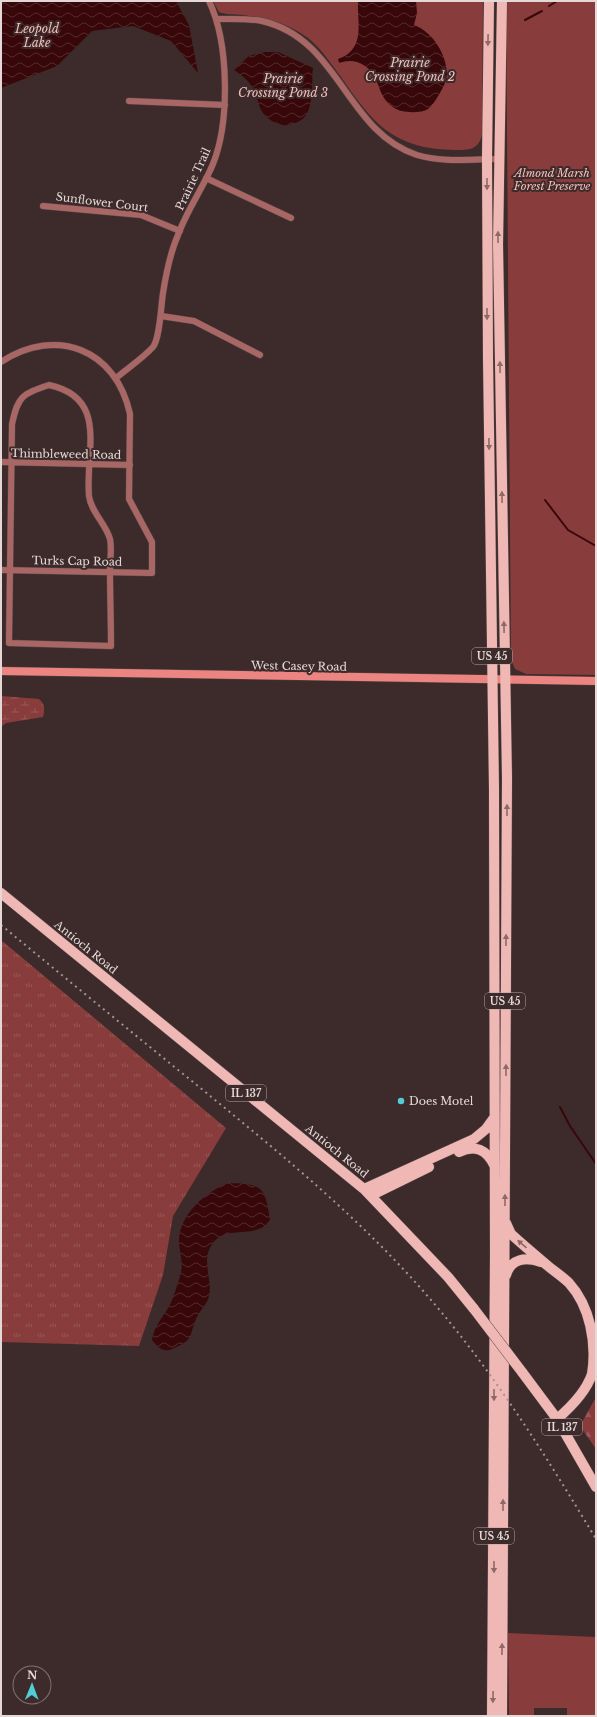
<svg xmlns="http://www.w3.org/2000/svg" width="597" height="1717" viewBox="0 0 597 1717" font-family="'Libre Baskerville',serif">
	<style>
		.grass { fill: url(#grass-tufts) }
		.forest { fill: url(#forest-firs) }
		.wetland { fill: url(#wetland-marsh) }
		.park { fill: #883c3b }
		.water { fill: url(#water-waves) }
		.lines { fill: none; stroke-linecap: round; stroke-linejoin: round }
		.stream { stroke: #38070a; stroke-width: 2 }
		.street-casing { stroke: #574746; stroke-width: 7 }
		.secondary-casing { stroke: #574746; stroke-width: 9 }
		.primary-casing { stroke: #574746; stroke-width: 11 }
		.street { stroke: #a86765; stroke-width: 6 }
		.secondary { stroke: #ec8581; stroke-width: 8 }
		.primary { stroke: #efb8b5; stroke-width: 10 }
		.rail { stroke: #a29493; stroke-width: 2; stroke-dasharray: 2 4; stroke-linecap: butt }
		.primary-bridge-casing { stroke: #574746; stroke-width: 11; stroke-linecap: butt }
		.primary-bridge { stroke: #efb8b5; stroke-width: 10 }
		.oneway { fill: #8d6a69 }
		.poi-dot { fill: #52ccd5; stroke: #3c2b2a; stroke-width: 1.5 }
		.labels { text-anchor: middle; stroke-width: 4; stroke-linejoin: round; paint-order: stroke }
		.shield { fill: #3c2b2a; stroke: #b2a5a4; stroke-width: 1 }
		.shield-label { font-size: 10px; font-weight: bold; fill: #e5d9d8 }
		.park-label { font-size: 11px; font-style: italic; fill: #f7c1be; stroke: #3c2b2a }
		.street-label { font-size: 11px; fill: #e5d9d8; stroke: #3c2b2a }
		.poi-label { font-size: 11px; fill: #e5d9d8; stroke: #3c2b2a; text-anchor: start }
		.water-label { font-size: 12px; font-style: italic; fill: #f4bdba; stroke: #3c2b2a }
	</style>
	<defs>
		<pattern id="grass-tufts" width="24" height="20" patternUnits="userSpaceOnUse"><rect width="24" height="20" fill="#883c3b"/><path d="M3 7l-1-3M5 7V3M7 7l1-3M15 17l-1-3M17 17v-4M19 17l1-3" fill="none" stroke="#995857"/></pattern>
		<pattern id="forest-firs" width="22" height="20" patternUnits="userSpaceOnUse"><rect width="22" height="20" fill="#883c3b"/><path d="M5 1l3.5 6h-7zM16 11l3.5 6h-7z" fill="#995857"/></pattern>
		<pattern id="wetland-marsh" width="20" height="14" patternUnits="userSpaceOnUse"><rect width="20" height="14" fill="#883c3b"/><path d="M1 5h8M5 5V1M11 12h8M15 12V8" fill="none" stroke="#995857"/></pattern>
		<pattern id="water-waves" width="16" height="10" patternUnits="userSpaceOnUse"><rect width="16" height="10" fill="#38070a"/><path d="M0 5q4-4 8 0t8 0" fill="none" stroke="#552b2d"/></pattern>
	</defs>
	<rect width="100%" height="100%" fill="#3c2b2a"/>
	<path class="grass" d="M1,940L226,1128L173,1216L163,1275L139,1346L1,1342Z"/>
	<path class="forest" d="M596,1397V1449L580,1426Z"/>
	<path class="wetland" d="M1,696L39,699C45,704 45,709 43,717L6,723L1,727Z"/>
	<path class="park" d="M213,1H483L482,135C478,150 470,150 454,150C394,149 373,124 341,77C331,64 321,48 308,38C287,23 267,18 243,15C235,14 226,15 219,12Z
		M506,1H596V675L526,674L515,669L511,660Z
		M508,1633L596,1637V1716H567V1708H534V1716H509Z"/>
	<path class="water" d="M1,1H176L189,25L198,73L171,41L133,26L92,31L57,66L1,88Z
		M358,1H416L417,13L414,25C433,32 447,55 447,75C447,83 434,105 428,109C420,114 400,113 393,107C375,94 382,78 365,66C357,60 348,60 339,63L338,59C366,49 357,23 358,1Z
		M265,52H278L313,68C311,84 316,118 295,123C291,124 288,126 283,125C275,123 268,120 263,113C258,106 258,99 255,93C251,82 243,76 234,70L249,56Z
		M228,1183C262,1184 265,1186 270,1220C267,1223 265,1227 261,1228C246,1236 225,1227 213,1243C200,1260 213,1279 209,1296C207,1305 200,1310 197,1317C188,1336 196,1339 172,1349C163,1353 158,1347 152,1340C154,1326 163,1317 170,1305C174,1296 177,1286 180,1276C184,1264 180,1255 179,1243C178,1216 205,1192 228,1183Z"/>
	<g class="lines">
		<path class="stream" d="M549,6L557,1
			M525,20L542,11
			M545,500L568,530L596,546
			M560,1107L570,1126L596,1164"/>
		<defs>
			<path id="street" d="M217,19C232,19 247,18 262,21C340,39 345,131 417,155C443,163 472,159 499,159
				M129,101L225,105
				M206,178L291,218
				M43,206L141,215L180,231
				M161,316L194,321L260,355
				M1,362C56,326 116,349 130,414L129,499L152,542V573L1,570
				M116,378C128,368 143,358 153,347C160,338 161,305 163,293C166,274 170,253 178,235C187,210 203,188 213,164C230,121 229,43 209,1
				M49,385C109,398 85,451 89,496C91,512 106,524 110,539C112,548 110,561 110,570C110,595 111,620 111,646L9,643L12,424C18,396 22,394 49,385Z
				M1,462L130,465"/>
			<path id="secondary" d="M1,671L596,681"/>
			<path id="primary" d="M489,1L487,159L488,358L494,789L495,1253L492,1716
				M1,893L364,1189L448,1277L474,1309
				M459,1152C475,1144 487,1150 494,1165
				M364,1189L474,1139L486,1129L494,1118
				M372,1195L429,1167
				M506,1223L511,1234C523,1245 535,1255 548,1266C554,1271 563,1277 569,1283C590,1306 597,1343 592,1374C586,1392 571,1407 557,1419
				M506,1275C511,1258 526,1257 541,1262
				M522,1372L557,1419L596,1487
				M502,1716L507,778L498,244L502,1"/>
		</defs>
		<use href="#street" class="street-casing"/>
		<use href="#secondary" class="secondary-casing"/>
		<use href="#primary" class="primary-casing"/>
		<use href="#street" class="street"/>
		<use href="#secondary" class="secondary"/>
		<use href="#primary" class="primary"/>
		<path class="rail" d="M1,925C70,982 140,1039 209,1095C287,1159 365,1223 431,1300C495,1374 546,1456 596,1539"/>
		<defs>
			<path id="primary-bridge" d="M474,1309L522,1372"/>
		</defs>
		<use href="#primary-bridge" class="primary-bridge-casing"/>
		<use href="#primary-bridge" class="primary-bridge"/>
	</g>
	<defs><path id="oneway-solid" d="M-6-.8H1V-3.2L6.5 0L1 3.2V.8H-6Z"/></defs>
	<g class="oneway">
		<use href="#oneway-solid" transform="translate(488 40) rotate(91)"/>
		<use href="#oneway-solid" transform="translate(487 184) rotate(90)"/>
		<use href="#oneway-solid" transform="translate(498 237) rotate(-90)"/>
		<use href="#oneway-solid" transform="translate(487 314) rotate(90)"/>
		<use href="#oneway-solid" transform="translate(500 367) rotate(-91)"/>
		<use href="#oneway-solid" transform="translate(489 444) rotate(89)"/>
		<use href="#oneway-solid" transform="translate(502 497) rotate(-91)"/>
		<use href="#oneway-solid" transform="translate(504 627) rotate(-91)"/>
		<use href="#oneway-solid" transform="translate(507 810) rotate(-90)"/>
		<use href="#oneway-solid" transform="translate(506 940) rotate(-89)"/>
		<use href="#oneway-solid" transform="translate(506 1070) rotate(-90)"/>
		<use href="#oneway-solid" transform="translate(505 1200) rotate(-90)"/>
		<use href="#oneway-solid" transform="translate(522 1244) rotate(-139)"/>
		<use href="#oneway-solid" transform="translate(494 1395) rotate(90)"/>
		<use href="#oneway-solid" transform="translate(503 1505) rotate(-90)"/>
		<use href="#oneway-solid" transform="translate(494 1567) rotate(90)"/>
		<use href="#oneway-solid" transform="translate(502 1649) rotate(-89)"/>
		<use href="#oneway-solid" transform="translate(493 1697) rotate(91)"/>
	</g>
	<circle class="poi-dot" cx="401" cy="1101" r="4"/>
	<g class="labels">
		<g class="shield">
			<rect x="472" y="648" width="40" height="16" rx="3"/>
			<rect x="485" y="993" width="40" height="16" rx="3"/>
			<rect x="226" y="1085" width="40" height="16" rx="3"/>
			<rect x="542" y="1419" width="40" height="16" rx="3"/>
			<rect x="474" y="1528" width="40" height="16" rx="3"/>
		</g>
		<g class="shield-label">
			<text x="492" y="660">US 45</text>
			<text x="505" y="1005">US 45</text>
			<text x="246" y="1097">IL 137</text>
			<text x="562" y="1431">IL 137</text>
			<text x="494" y="1540">US 45</text>
		</g>
		<g class="park-label">
			<text x="552" y="177">Almond Marsh<tspan x="552" dy="13">Forest Preserve</tspan></text>
		</g>
		<g class="street-label">
			<text transform="translate(193 179) rotate(-65)" y="4">Prairie Trail</text>
			<text transform="translate(102 202) rotate(7)" y="4">Sunflower Court</text>
			<text transform="translate(66 454) rotate(1)" y="4">Thimbleweed Road</text>
			<text transform="translate(77 561) rotate(1)" y="4">Turks Cap Road</text>
			<text transform="translate(299 666) rotate(1)" y="4">West Casey Road</text>
			<text transform="translate(86 947) rotate(39)" y="4">Antioch Road</text>
			<text transform="translate(337 1151) rotate(39)" y="4">Antioch Road</text>
		</g>
		<g class="poi-label">
			<text x="409" y="1105">Does Motel</text>
		</g>
		<g class="water-label">
			<text x="37" y="33">Leopold<tspan x="37" dy="14">Lake</tspan></text>
			<text x="410" y="67">Prairie<tspan x="410" dy="14">Crossing Pond 2</tspan></text>
			<text x="283" y="83">Prairie<tspan x="283" dy="14">Crossing Pond 3</tspan></text>
		</g>
	</g>
	<rect width="597" height="1717" fill="none" stroke="#e5d9d8" stroke-width="4"/>
	<g transform="translate(32 1685) rotate(1)"><circle r="19" fill="#3c2b2a" stroke="#807170"/>
	<path d="M0-3L7 15L0 10L-7 15Z" fill="#52ccd5"/>
	<text y="-6" font-size="11" font-weight="bold" text-anchor="middle" fill="#e5d9d8">N</text>
	</g>
</svg>
